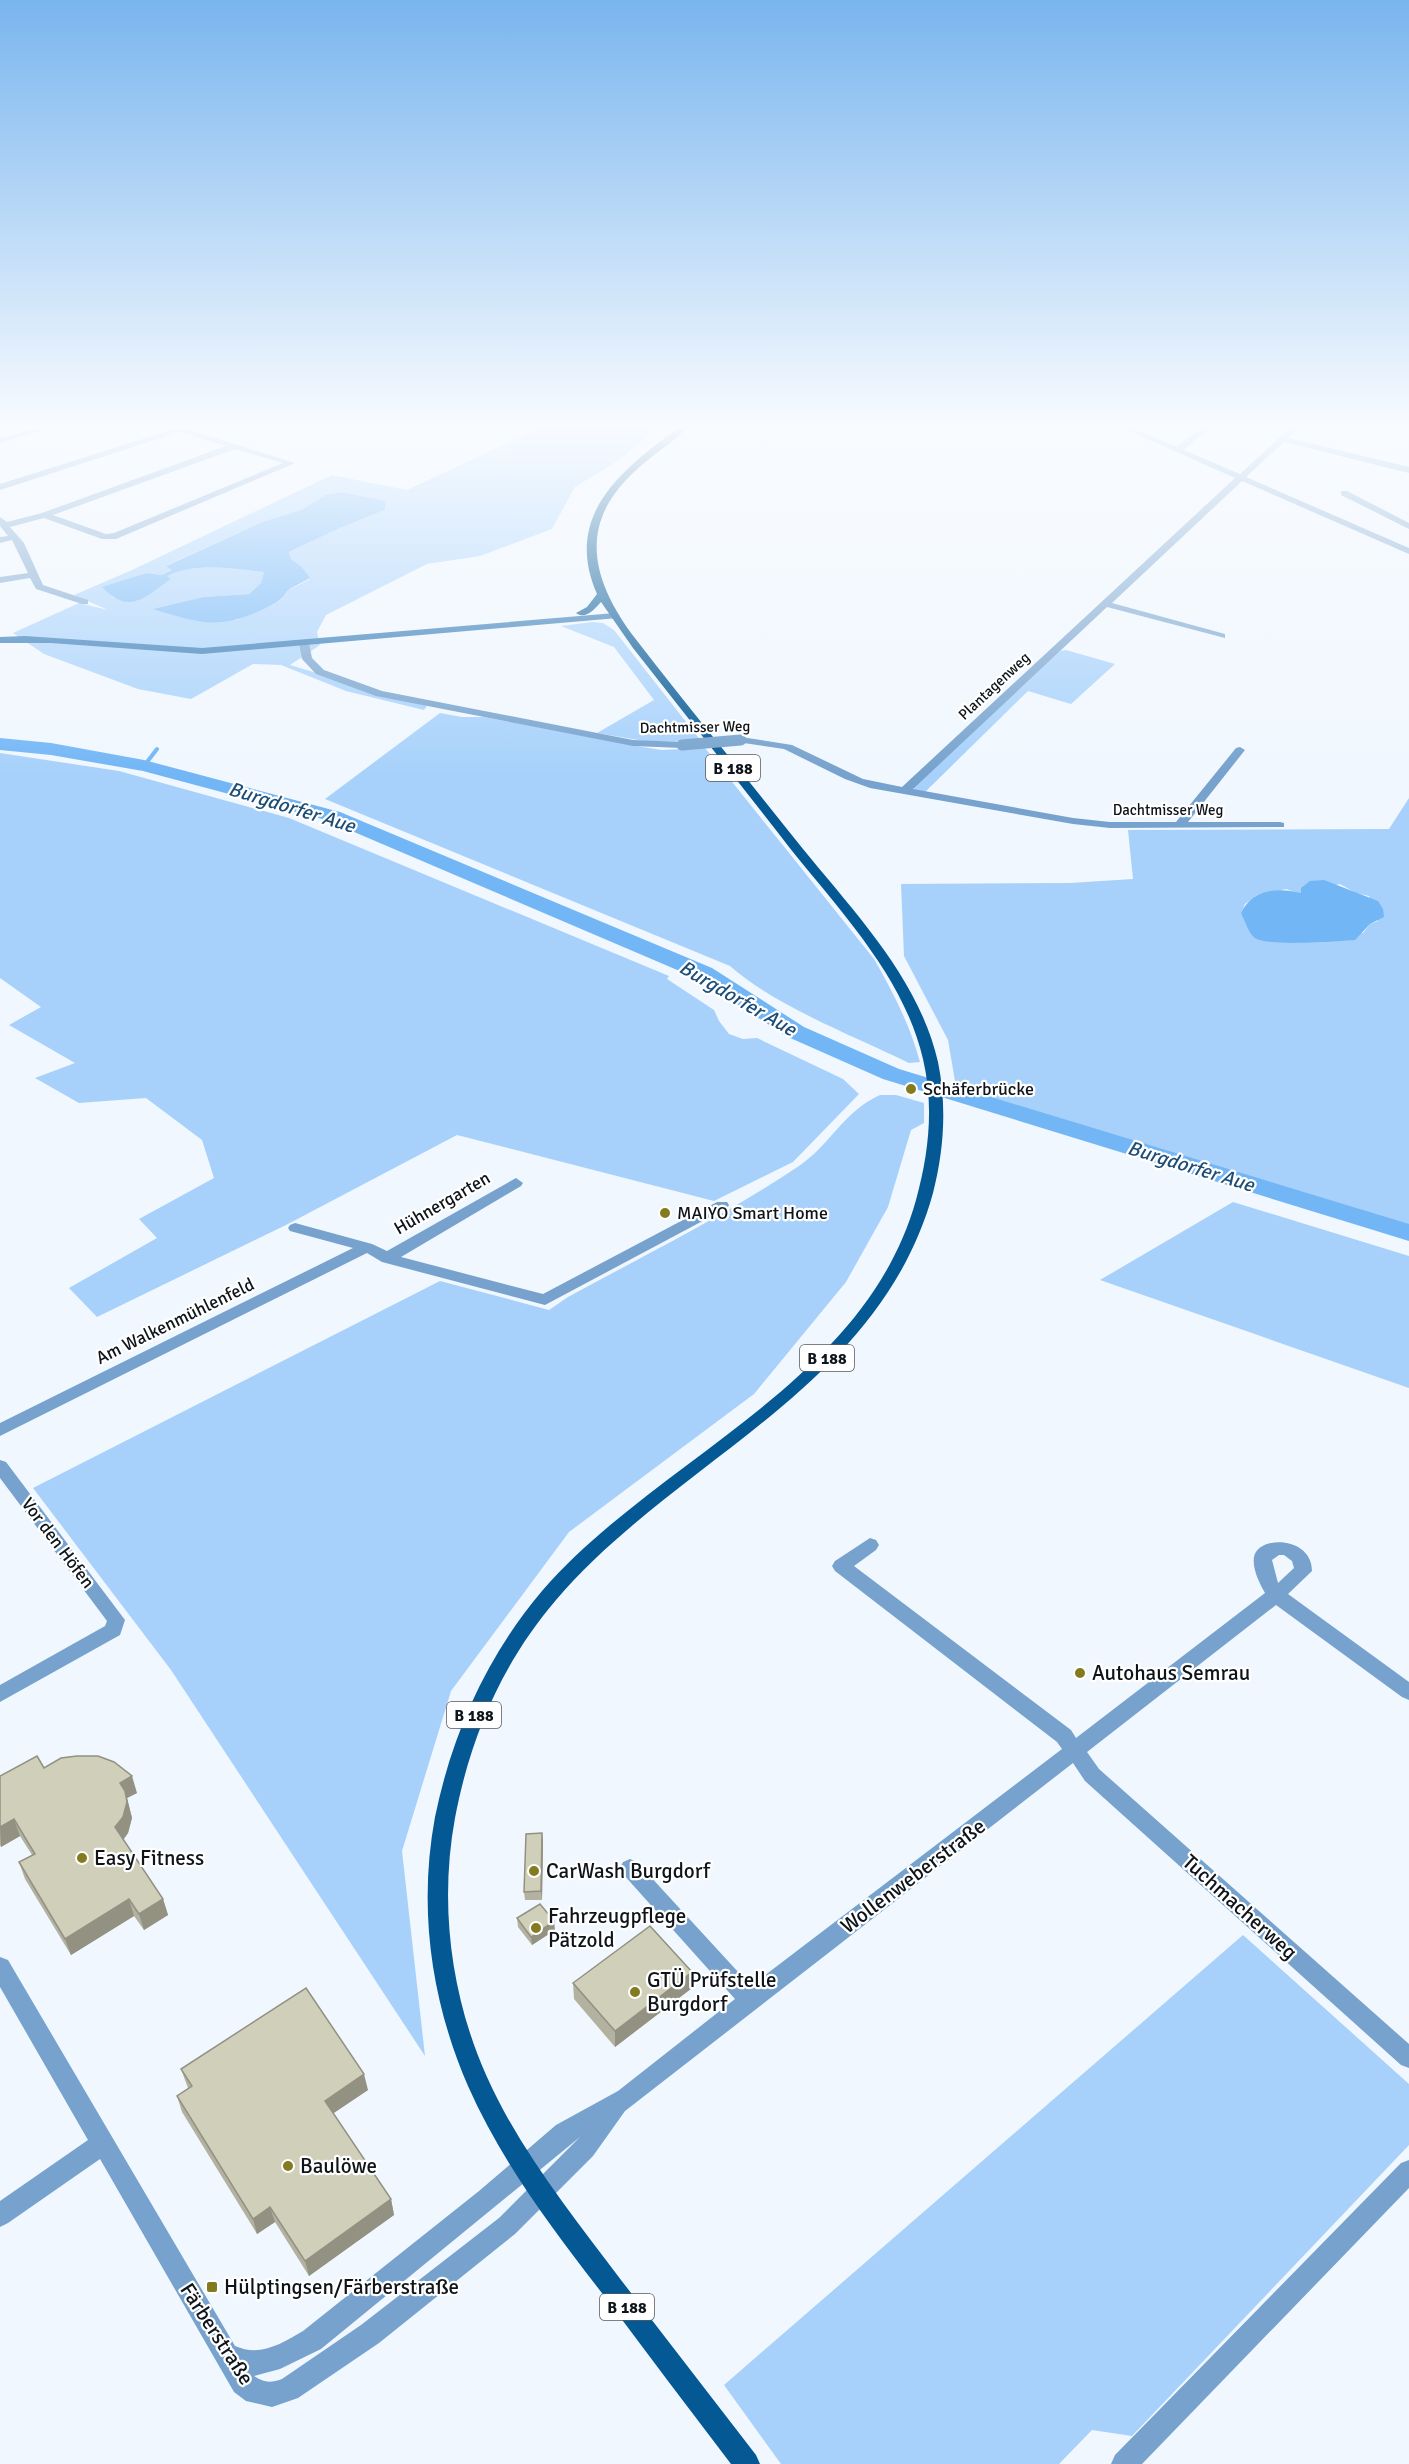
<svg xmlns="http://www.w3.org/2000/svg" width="1409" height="2464" viewBox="0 0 1409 2464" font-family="Signika,sans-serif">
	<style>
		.green { fill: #a7d1fb; fill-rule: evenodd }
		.water { fill: #72b6f6 }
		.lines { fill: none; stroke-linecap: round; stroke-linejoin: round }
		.stream { stroke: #72b6f6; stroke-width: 4 }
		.river { fill: #72b6f6; fill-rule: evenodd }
		.street { fill: #76a2cd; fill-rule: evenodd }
		.secondary { fill: #3077b5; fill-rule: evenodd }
		.primary { fill: #045894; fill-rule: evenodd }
		.street-bridge { stroke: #76a2cd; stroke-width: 11 }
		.wall { fill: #b3b2a0 }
		.shaded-wall { fill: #929182 }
		.building { fill: #d0cfba; stroke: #929182; stroke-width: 1.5 }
		.poi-dot { fill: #837b20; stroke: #fff; stroke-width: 2 }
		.labels { text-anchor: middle; stroke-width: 4.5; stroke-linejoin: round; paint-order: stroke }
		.far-street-label { font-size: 15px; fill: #0e1419; stroke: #fff }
		.shield { fill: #fff; stroke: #565a5e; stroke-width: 1.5 }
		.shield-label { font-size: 16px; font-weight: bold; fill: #0e1419 }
		.poi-label { font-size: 18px; fill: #0e1419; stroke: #fff; text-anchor: start }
		.street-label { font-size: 18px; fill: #0e1419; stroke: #fff }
		.water-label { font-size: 20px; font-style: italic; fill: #1d4e78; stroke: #fff }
		.near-poi-label { font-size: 21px; fill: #0e1419; stroke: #fff; text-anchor: start }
		.near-street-label { font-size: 21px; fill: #0e1419; stroke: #fff }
	</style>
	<rect width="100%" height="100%" fill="#f0f7fe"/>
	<path class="green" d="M538,429H655L622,458L575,487L552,529L480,556L427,564L326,615L317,632L320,645L290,665L427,706L424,710L346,691L281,665L253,664L191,699L138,689L44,654L13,633L79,603L108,610L74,595L132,570L332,475L407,490ZM342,492L386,501L385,510L340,528L289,552L291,559L302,567L310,579L289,590L280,601L237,620L154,609L203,597L249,594L261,583L264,572C232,569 196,562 166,576L170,578C143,596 145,608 111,596L147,573L162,575L172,570L167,565L265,521L301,510L325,495Z
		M592,622L603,623L614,630L701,741L650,742L597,733L654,700L614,647L561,626Z
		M1066,650L1115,664L1071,704L1028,691L923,794L914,791V785L1060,651Z
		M440,713L462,717H484L636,746L662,750L705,748L874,959C893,992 910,1025 920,1062L909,1063C854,1036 775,1006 730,966L325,799Z
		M0,753L119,771L289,818L669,976L667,979L714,1010L719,1021L729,1034L743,1039L757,1038L843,1079L859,1094L793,1162L714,1201L457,1135L286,1225L97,1317L69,1288L157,1238L139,1219L214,1178L202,1140L146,1098L79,1103L35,1078L75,1063L9,1025L41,1007L0,978Z
		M1409,798V1227L956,1087L948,1040L904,956L901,884L1070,883L1133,879L1128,830L1389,829ZM1340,884L1356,893L1369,896L1378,921L1370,924L1363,933L1241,914L1245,904L1256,896L1286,889L1301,894Z
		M880,1095H896L924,1103V1123L911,1130L888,1207L846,1282L754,1394L569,1532L451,1691L402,1851L425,2056L171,1670L33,1488L440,1281L549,1310L568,1297C645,1255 726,1215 799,1166C829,1146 844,1111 880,1095Z
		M1233,1202L1409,1256V1388L1100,1280Z
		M1243,1935L1409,2084V2145L1132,2436L1092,2430L1059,2464H781L724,2385Z"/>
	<path class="water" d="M342,492L386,501L385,510L340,528L289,552L291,559L302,567L310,578C304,582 296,585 290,589C285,593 283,599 277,602C226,630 206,626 153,609L203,597L249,594L261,583L264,572C232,569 196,562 167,576L171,579C145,597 130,616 102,587L147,573L162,575L172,570L166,566L265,521L301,510L325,495Z
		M1324,880L1378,901L1383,909L1384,917L1370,924L1355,940C1337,941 1269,947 1255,938C1249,934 1245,921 1241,913C1252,889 1278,887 1301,893V888L1310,881Z"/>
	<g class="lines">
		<path class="stream" d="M144,766L157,749"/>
		<path class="river" d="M0,738L51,743L144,760L340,812L712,968L804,1027L899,1069L1409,1224V1241L883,1079L788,1037L696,978L326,820L143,771L51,755L0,750Z"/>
		<path class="street" d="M35,429H47L0,443V438Z
			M174,429H187L295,463L116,539H102L44,518L10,527L24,543L43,585L88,600V604H82L36,589L30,578L0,583V577L28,573L12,540L0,543V537L8,536L0,526V517L7,522L42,513L226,446L180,432L0,490V484ZM235,449L283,463L114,533L106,534L53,515Z
			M1125,429H1135L1177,447L1199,429H1208L1184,450L1240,474L1289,429H1297L1288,438L1409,467V473L1284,442L1246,477L1409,548V554L1242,481L1112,603L1225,634V638L1107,607L913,789L1073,818L1110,822H1176L1236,748L1240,747L1245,750L1188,822H1280L1284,823V827L1110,828L1073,824L870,788L845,779L784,749L737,742V738L741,737L792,745L863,779L902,787L1235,478Z
			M1341,491H1347L1409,523V529L1341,495Z
			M304,640L309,643L312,658L324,670L382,691L633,740L682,742L687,745L682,748L633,746L376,696L316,674L302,659L299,643Z
			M516,1178L523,1183L521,1186L401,1257L543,1294L717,1202H727L729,1205L727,1208L545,1305L382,1262L367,1253L0,1436V1423L353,1248L290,1231L288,1228L290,1225L295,1223L372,1244L387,1251Z
			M0,1460L6,1462L125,1620L120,1635L0,1702V1685L105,1626L107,1621L0,1478Z
			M870,1538L876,1540L879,1545L876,1550L854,1566L1071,1730L1076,1738L1265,1593C1260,1584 1252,1569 1254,1557C1258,1535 1312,1536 1312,1571L1288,1594L1409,1682V1700L1402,1697L1276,1605L1087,1752L1099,1769L1409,2044V2068L1401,2065L1085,1781L1073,1763L625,2111L593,2156L515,2234L379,2343L298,2398L272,2407L246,2401L234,2392L100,2159L8,2223L0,2227V2201L88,2140L0,1987V1957L8,1960L235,2346C260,2357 281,2344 303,2331L479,2191L556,2125L618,2091L735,1999L623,1874L620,1868L623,1862L630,1859L637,1862L751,1986L1062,1749L1057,1742L835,1571L832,1566L835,1561ZM1279,1555H1284L1292,1561L1294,1568L1278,1583L1272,1560ZM580,2137L499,2218L361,2325L282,2379C271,2383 264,2383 254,2376L280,2369L321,2349Z
			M1409,2160V2188L1142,2464H1111L1115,2455L1401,2163Z"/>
		<path class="secondary" d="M615,613L620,616L618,618L202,654L51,643H0V637L25,636L202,648Z"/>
		<path class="primary" d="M677,429H686C670,445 649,457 633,473C579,524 591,577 631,633C687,706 746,777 803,849C855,913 919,979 938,1062C947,1106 944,1150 933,1193C879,1389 677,1458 556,1600C502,1663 470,1738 455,1818C439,1905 451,1997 487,2077C520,2151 573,2216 621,2280C666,2338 711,2397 756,2455L760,2464H731C689,2409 647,2353 605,2297C554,2231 502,2163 468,2086C431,2001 418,1908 435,1817C452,1734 487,1656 542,1591C659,1456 864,1385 916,1200C929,1153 934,1106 923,1059C904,977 840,911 789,847C737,780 685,714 633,648L601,602C595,609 585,620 576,613L587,607L597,594C563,516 620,471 677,429Z"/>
		<path class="street-bridge" d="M682,745L741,740"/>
	</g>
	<path class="wall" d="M44,1768L137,1793L127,1798L132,1818L128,1833L123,1840L163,1899L168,1915L144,1930L134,1916L71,1955L25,1879L19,1862L32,1855L20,1836L1,1847L0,1845V1776Z
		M542,1833L543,1842L542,1900H525L524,1892Z
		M517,1918L555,1930L532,1945L518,1927Z
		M573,1983L692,1988L615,2047L574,1999Z
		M181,2069L368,2090L333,2113L391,2199L394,2215L309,2276L275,2222L257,2234L182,2112L177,2096L188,2088Z"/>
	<path class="shaded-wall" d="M132,1776L137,1793L127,1798L132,1818L128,1833L120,1844L115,1827L120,1783Z
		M14,1819L20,1836L1,1847L0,1827Z
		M542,1833L543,1842L542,1900L541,1891Z
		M129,1899L134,1916L71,1955L65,1939Z
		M163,1899L168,1915L144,1930L139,1914Z
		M554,1921L555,1930L532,1945L531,1937Z
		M692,1972V1988L615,2047V2031Z
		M364,2074L368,2090L328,2117L325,2101Z
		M391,2199L394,2215L309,2276L305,2261Z
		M270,2207L275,2222L257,2234L253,2219Z"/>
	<path class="building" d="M37,1756L44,1768L61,1758L77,1756H98L114,1762L132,1776L120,1783L125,1791L127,1802L123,1817L115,1827L163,1899L139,1914L129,1899L65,1939L19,1862L35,1854L14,1819L0,1827V1776Z
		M542,1833L541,1891L524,1892L526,1834Z
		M540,1904L554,1921L531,1937L517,1918Z
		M650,1926L692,1972L615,2031L573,1983Z
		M306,1988L364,2074L325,2101L391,2199L305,2261L270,2207L253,2219L177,2096L192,2086L181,2069Z"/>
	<linearGradient id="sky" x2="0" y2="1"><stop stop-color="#79b5ee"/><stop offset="0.55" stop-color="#f8fbff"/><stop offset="1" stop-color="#f8fbff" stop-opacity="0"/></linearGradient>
	<rect width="1409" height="774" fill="url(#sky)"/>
	<g class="poi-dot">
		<circle cx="911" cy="1089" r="6"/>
		<circle cx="665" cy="1213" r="6"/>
		<circle cx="1080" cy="1673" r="6"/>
		<circle cx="82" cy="1858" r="6"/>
		<circle cx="534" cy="1871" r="6"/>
		<circle cx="536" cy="1928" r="6"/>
		<circle cx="635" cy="1992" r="6"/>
		<circle cx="288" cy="2166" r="6"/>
		<rect x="206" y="2281" width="12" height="12" rx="3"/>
	</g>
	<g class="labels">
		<g class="far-street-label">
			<text transform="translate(994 686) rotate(-43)" y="5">Plantagenweg</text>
			<text transform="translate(695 727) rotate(-1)" y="5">Dachtmisser Weg</text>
			<text x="1168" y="815">Dachtmisser Weg</text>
		</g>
		<g class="shield">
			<rect x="706" y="755" width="54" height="26" rx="4.5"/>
			<rect x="800" y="1345" width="54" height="26" rx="4.5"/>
			<rect x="447" y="1702" width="54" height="26" rx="4.5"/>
			<rect x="600" y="2294" width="54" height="26" rx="4.5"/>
		</g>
		<g class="shield-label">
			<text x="733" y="774">B 188</text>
			<text x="827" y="1364">B 188</text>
			<text x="474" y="1721">B 188</text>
			<text x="627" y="2313">B 188</text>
		</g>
		<g class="poi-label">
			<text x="923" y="1095">Schäferbrücke</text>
			<text x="677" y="1219">MAIYO Smart Home</text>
		</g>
		<g class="street-label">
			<text transform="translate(442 1203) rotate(-30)" y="6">Hühnergarten</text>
			<text transform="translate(175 1321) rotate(-26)" y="6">Am Walkenmühlenfeld</text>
			<text transform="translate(58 1543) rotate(53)" y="6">Vor den Höfen</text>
		</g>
		<g class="water-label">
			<text transform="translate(292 807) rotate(17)" y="7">Burgdorfer Aue</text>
			<text transform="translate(738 998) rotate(30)" y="7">Burgdorfer Aue</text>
			<text transform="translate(1191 1166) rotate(17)" y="7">Burgdorfer Aue</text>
		</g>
		<g class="near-poi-label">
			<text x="1092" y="1680">Autohaus Semrau</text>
			<text x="94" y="1865">Easy Fitness</text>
			<text x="546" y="1878">CarWash Burgdorf</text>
			<text x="548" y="1923">Fahrzeugpflege<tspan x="548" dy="24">Pätzold</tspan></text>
			<text x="647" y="1987">GTÜ Prüfstelle<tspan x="647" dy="24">Burgdorf</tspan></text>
			<text x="300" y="2173">Baulöwe</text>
			<text x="224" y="2294">Hülptingsen/Färberstraße</text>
		</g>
		<g class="near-street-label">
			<text transform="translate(913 1876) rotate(-37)" y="7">Wollenweberstraße</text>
			<text transform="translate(1240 1907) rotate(42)" y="7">Tuchmacherweg</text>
			<text transform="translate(217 2334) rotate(57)" y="7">Färberstraße</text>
		</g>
	</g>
</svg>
